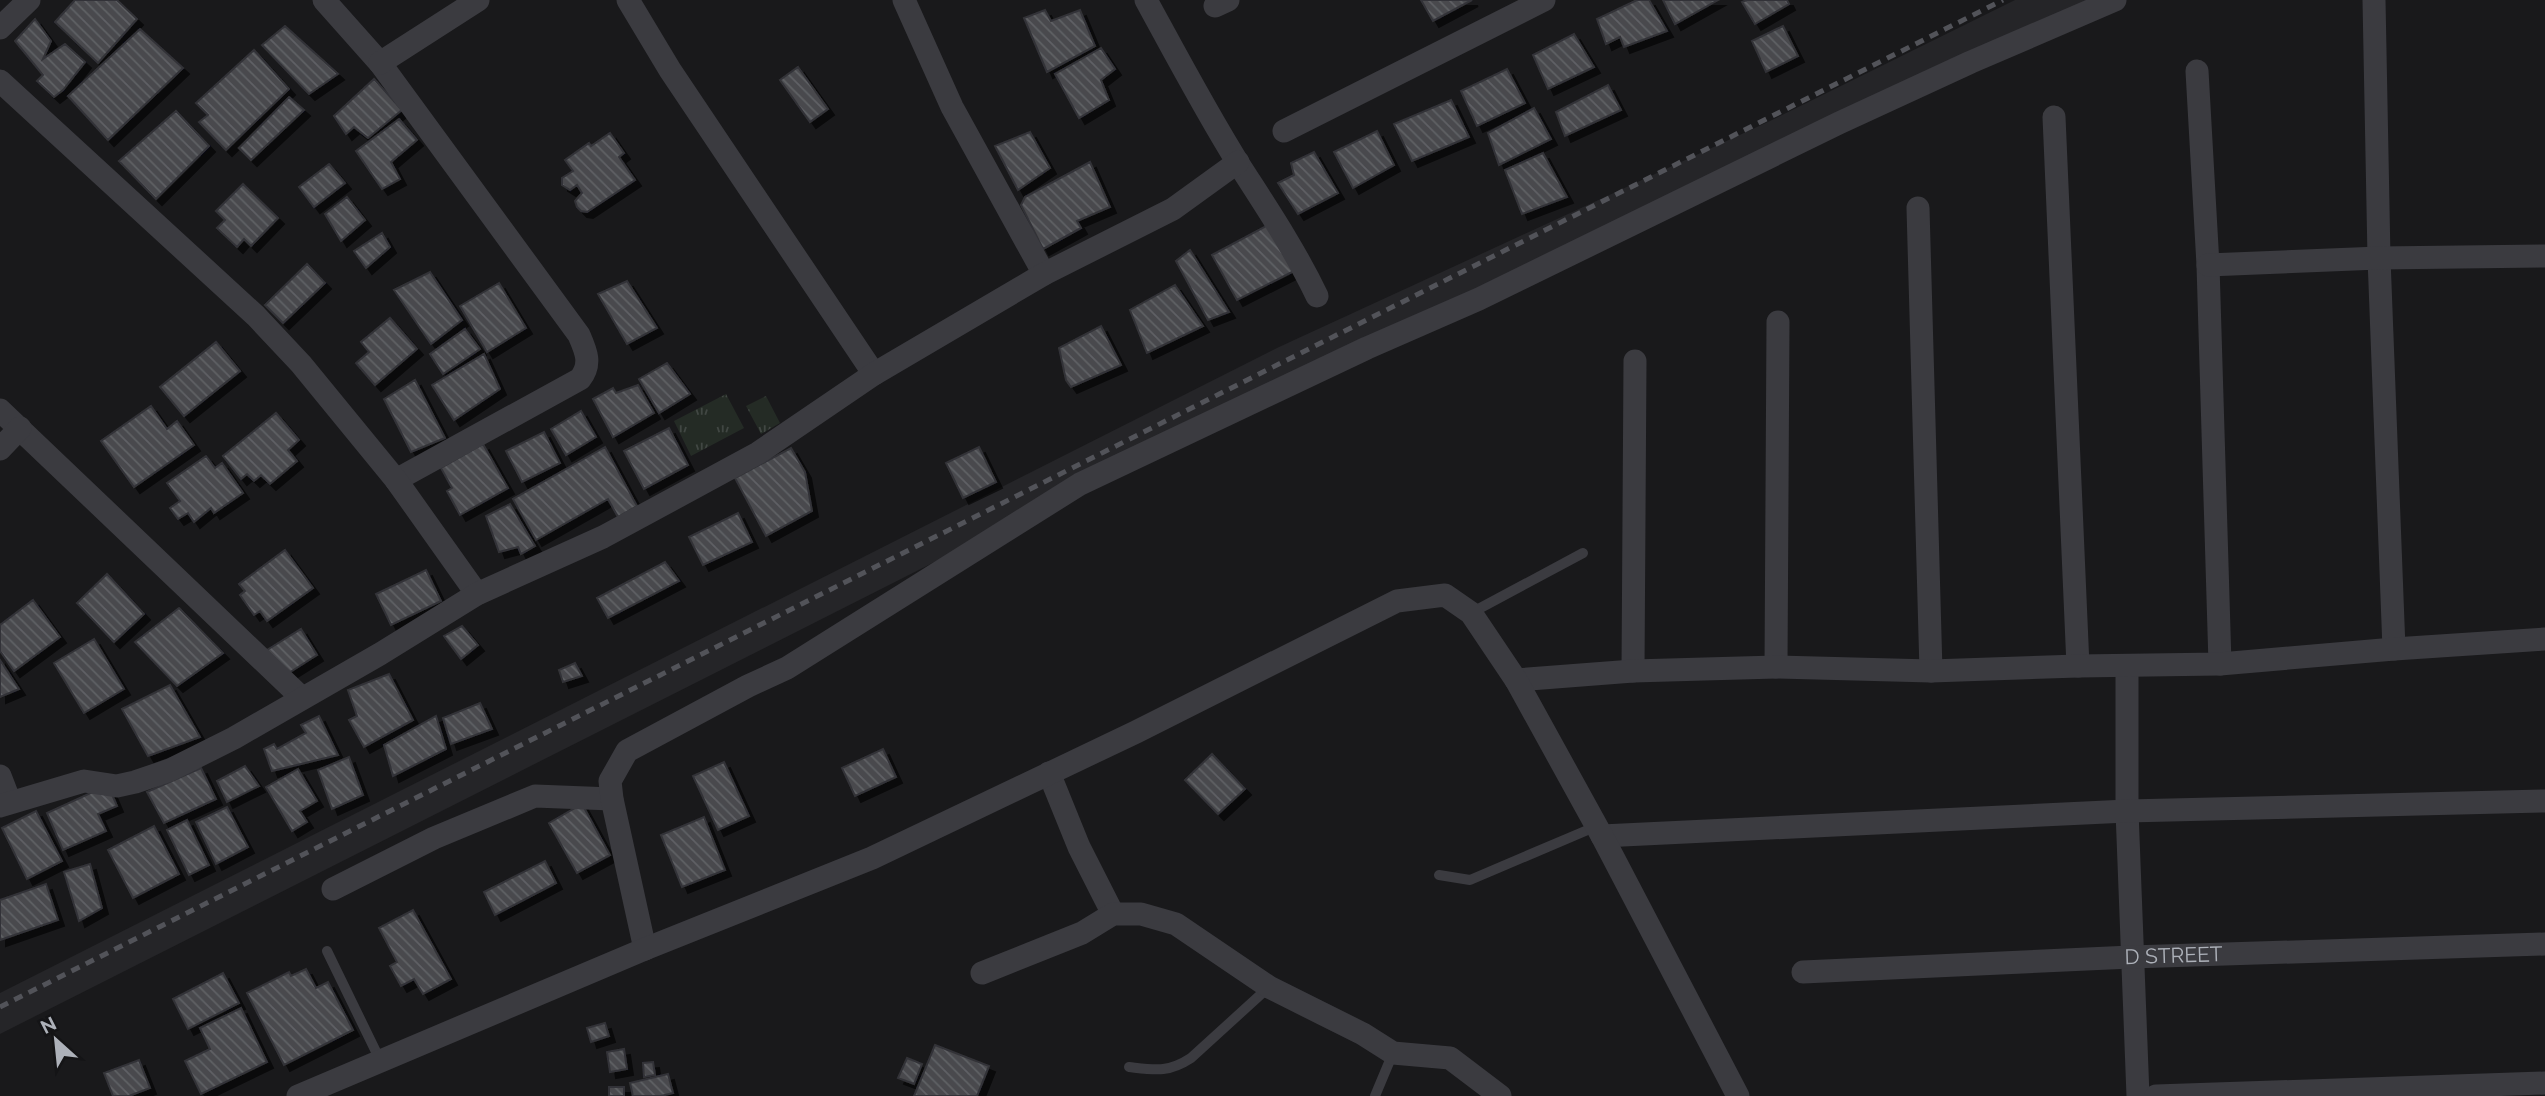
<svg xmlns="http://www.w3.org/2000/svg" width="2545" height="1096" viewBox="0 0 2545 1096" font-family="Raleway,sans-serif">
	<style>
		.built { fill: #252528 }
		.grass { fill: url(#grass-tufts) }
		.building { fill: url(#building-back-hatch); stroke: #333337; stroke-width: 2; filter: url(#shadow) }
		.lines { fill: none; stroke-linecap: round; stroke-linejoin: round }
		.service { stroke: #3b3b40; stroke-width: 10 }
		.minor { stroke: #3b3b40; stroke-width: 23 }
		.rail { stroke: #525359; stroke-width: 5; stroke-dasharray: 9 7; stroke-linecap: butt }
		.labels { text-anchor: middle; stroke-width: 7; stroke-linejoin: round; paint-order: stroke }
		.street-label { font-size: 21px; fill: #adb1b9; stroke: #141416 }
	</style>
	<defs>
		<pattern id="grass-tufts" width="24" height="20" patternUnits="userSpaceOnUse" patternTransform="scale(1.75)"><rect width="24" height="20" fill="#242b25"/><path d="M3 7l-1-3M5 7V3M7 7l1-3M15 17l-1-3M17 17v-4M19 17l1-3" fill="none" stroke="#414743"/></pattern>
		<pattern id="building-back-hatch" width="6" height="6" patternUnits="userSpaceOnUse" patternTransform="scale(1.75)"><rect width="6" height="6" fill="#48494d"/><path d="M-1 5l2 2M0 0l6 6M5-1l2 2" fill="none" stroke="#606165"/></pattern>
		<filter id="shadow"><feDropShadow dx="6" dy="6" stdDeviation="0" flood-color="#0009"/></filter>
	</defs>
	<rect width="100%" height="100%" fill="#19191b"/>
	<path class="built" d="M2015,0H2097L1283,386L0,1034V993L1279,347L1770,121Z"/>
	<path class="grass" d="M726,394L744,428L691,456L674,421Z
		M766,396L780,423L761,434L746,406Z"/>
	<path class="building" d="M75,0H117L137,19L98,63L55,22Z
		M1421,0H1472L1433,21Z
		M1637,0H1649L1667,31L1624,47L1620,37L1606,44L1597,19Z
		M1663,0H1718L1675,24Z
		M1747,0H1787L1789,4L1755,24L1742,2Z
		M1045,10L1051,21L1080,10L1095,46L1047,72L1024,18Z
		M35,19L51,41L43,59L65,44L85,62L63,90L54,97L37,81L43,75L15,41Z
		M285,26L338,74L309,94L262,45Z
		M1783,26L1798,56L1766,72L1752,41Z
		M140,29L183,68L108,140L68,96Z
		M1574,34L1594,67L1548,89L1533,55Z
		M1101,48L1115,69L1101,80L1109,100L1079,118L1055,74Z
		M254,50L289,89L226,150L199,122L208,115L196,103Z
		M798,67L828,109L810,122L780,80Z
		M1507,69L1525,103L1477,126L1461,91Z
		M374,79L402,110L368,138L354,127L346,134L334,116Z
		M1608,85L1621,110L1565,136L1556,112Z
		M289,97L304,110L251,160L239,148Z
		M1451,100L1469,137L1412,161L1394,124Z
		M1534,108L1551,139L1499,165L1488,133Z
		M176,111L209,146L156,199L119,161Z
		M399,119L417,140L391,162L400,179L382,189L356,151Z
		M1377,131L1394,165L1353,188L1334,152Z
		M1030,132L1050,168L1018,190L995,146Z
		M610,133L624,153L619,157L635,180L587,212L581,211L577,207L575,201L582,193L577,185L570,190L562,185V178L573,171L565,160L589,143L591,146Z
		M1314,152L1338,193L1298,214L1278,183L1294,175L1291,163Z
		M1543,153L1567,197L1522,214L1505,170Z
		M1090,162L1110,207L1077,221L1081,228L1043,249L1021,205L1025,197Z
		M329,164L345,183L314,207L299,187Z
		M243,184L278,218L251,246L244,239L237,247L217,228L225,220L216,211Z
		M347,197L365,220L341,241L325,214Z
		M1268,225L1296,270L1237,300L1212,255Z
		M382,233L390,247L366,268L354,251Z
		M1190,250L1229,312L1208,320L1176,261Z
		M307,264L325,283L283,323L265,305Z
		M430,272L462,320L431,344L394,290Z
		M627,281L657,328L627,344L598,294Z
		M499,283L526,328L487,352L460,306Z
		M1175,285L1203,326L1147,353L1130,310Z
		M390,318L417,349L375,385L356,363L369,352L361,342Z
		M1101,326L1121,365L1071,387L1066,380L1059,348Z
		M465,329L480,349L443,374L430,354Z
		M216,342L240,371L184,416L160,387Z
		M484,354L500,389L454,420L432,385Z
		M667,363L690,394L659,413L639,379Z
		M415,380L445,438L411,452L384,399Z
		M638,385L654,413L613,437L593,399L613,388L616,393Z
		M151,406L167,429L177,421L194,445L134,487L101,441Z
		M581,411L596,437L566,455L551,429Z
		M276,413L299,440L288,450L297,461L270,484L261,475L254,481L247,474L241,479L223,456Z
		M669,428L688,465L644,489L624,451Z
		M544,432L560,463L522,482L506,451Z
		M483,444L508,488L460,515L447,491L452,488L441,468Z
		M605,447L637,506L618,517L608,499L536,540L513,499Z
		M979,447L996,482L963,498L946,463Z
		M791,448L805,472L812,511L766,536L735,478Z
		M206,456L215,468L222,463L243,493L214,513L211,508L194,522L188,513L178,519L170,508L180,501L167,483Z
		M510,504L535,546L521,554L518,547L499,552L486,516Z
		M738,513L752,542L703,565L689,537Z
		M285,550L313,588L267,621L260,611L254,615L240,595L245,591L239,584Z
		M665,562L679,581L608,618L597,598Z
		M426,570L441,601L391,625L376,594Z
		M107,574L144,614L114,642L77,603Z
		M33,600L60,637L14,671L0,651V625Z
		M179,608L223,653L177,686L135,642Z
		M462,626L478,645L461,659L444,636Z
		M301,629L317,655L284,676L267,650Z
		M94,639L124,689L84,713L54,663Z
		M0,660L19,689L0,697Z
		M575,663L582,676L563,682L559,670Z
		M389,674L413,720L364,747L349,720L357,716L348,690Z
		M170,685L200,737L148,756L122,709Z
		M480,703L492,729L451,744L443,718Z
		M319,716L338,755L272,771L264,749L274,744L277,749L306,733L301,725Z
		M436,716L446,749L393,776L384,745Z
		M883,749L896,777L855,796L842,768Z
		M1212,754L1245,789L1218,814L1185,780Z
		M349,757L363,795L332,809L318,770Z
		M724,762L749,816L718,830L693,776Z
		M245,766L259,786L227,802L217,781Z
		M201,768L216,799L164,823L147,792Z
		M298,769L317,801L300,811L307,822L292,831L266,787Z
		M108,785L117,806L98,814L106,831L63,850L47,813Z
		M582,804L610,855L577,873L549,823Z
		M227,807L248,847L216,864L196,822Z
		M36,811L62,861L27,879L2,828Z
		M704,817L725,870L682,887L661,835Z
		M187,820L209,865L189,875L167,830Z
		M154,826L179,874L133,898L108,850Z
		M545,861L556,883L495,915L484,892Z
		M90,864L102,908L79,921L64,872Z
		M46,884L58,920L0,940V900Z
		M413,910L451,979L423,994L414,979L401,986L390,966L397,962L379,928Z
		M306,969L316,988L328,982L353,1030L284,1065L247,993L289,972L291,976Z
		M223,973L239,1003L188,1029L173,999Z
		M241,1008L267,1062L201,1094L185,1061L210,1049L200,1028Z
		M605,1023L609,1036L591,1042L587,1028Z
		M935,1045L989,1066L977,1096H914Z
		M624,1049L627,1069L610,1072L607,1052Z
		M907,1058L922,1064L914,1084L898,1078Z
		M139,1060L150,1088L129,1096H113L104,1073Z
		M653,1062L655,1075L644,1077L643,1063Z
		M668,1074L673,1093L661,1096H633L630,1083Z
		M609,1087H624V1096H609Z"/>
	<g class="lines">
		<path class="service" d="M1471,613L1583,553
			M1439,875L1470,880L1597,826
			M327,951L381,1062
			M1129,1067C1155,1070 1168,1073 1191,1058L1269,987
			M1375,1096L1393,1053"/>
		<g class="minor">
			<path d="M324,0L380,63L579,335C586,351 592,364 580,379L396,480"/>
			<path d="M628,0L670,70L874,374"/>
			<path d="M904,0L952,107L1044,274"/>
			<path d="M1146,0C1176,55 1205,110 1238,163C1266,207 1294,248 1317,296"/>
			<path d="M2374,0L2379,258L2394,649"/>
			<path d="M1215,6L1228,0"/>
			<path d="M0,28L29,0"/>
			<path d="M380,63L478,0"/>
			<path d="M2197,71L2208,265L2220,664"/>
			<path d="M0,81L256,316L301,364L396,480L477,594"/>
			<path d="M2054,117L2078,666"/>
			<path d="M1284,131L1544,0"/>
			<path d="M1918,208L1931,671"/>
			<path d="M2208,265L2379,258L2545,256"/>
			<path d="M0,410L302,698"/>
			<path d="M0,449L20,428"/>
			<path d="M2127,666V811L2138,1096"/>
			<path d="M1776,667L1778,322"/>
			<path d="M1633,671L1635,361"/>
			<path d="M1516,680L1633,671L1776,667L1931,671L2078,666L2220,664L2394,649L2545,639"/>
			<path d="M1049,773L1079,847L1113,914"/>
			<path d="M0,776L10,802"/>
			<path d="M0,806L84,781L117,786L135,782L170,770L234,738L380,654L477,594L603,537L758,453L874,374L1044,274L1173,209L1238,162"/>
			<path d="M1602,836L2127,811L2545,801"/>
			<path d="M333,889L434,838L535,796L612,799"/>
			<path d="M645,949L612,799L610,781L627,751L748,686L787,668L1080,484L1367,348L1479,299L1839,123L1971,62L2115,0"/>
			<path id="s1" d="M1803,972L2131,957L2545,944"/>
			<path d="M982,973L1082,933L1113,914H1141L1176,924L1269,987L1363,1034L1393,1053L1450,1058L1500,1096"/>
			<path d="M298,1096L645,949L872,858L1136,732L1397,601L1445,595L1471,613L1516,680L1602,836L1738,1096"/>
			<path d="M2156,1096L2545,1083"/>
		</g>
		<path class="rail" d="M0,1007L2003,0"/>
	</g>
	<g class="labels">
		<g class="street-label">
			<text dy="7" stroke="none"><textPath href="#s1" startOffset="371">D STREET</textPath></text>
		</g>
	</g>
	<g transform="translate(56 1040) rotate(333)" stroke="#141416" stroke-width="5" paint-order="stroke">
	<path d="M0-5L12 26L0 18L-12 26Z" fill="#adb1b9"/>
	<text y="-10" font-size="19" font-weight="bold" text-anchor="middle" fill="#adb1b9">N</text>
	</g>
</svg>
